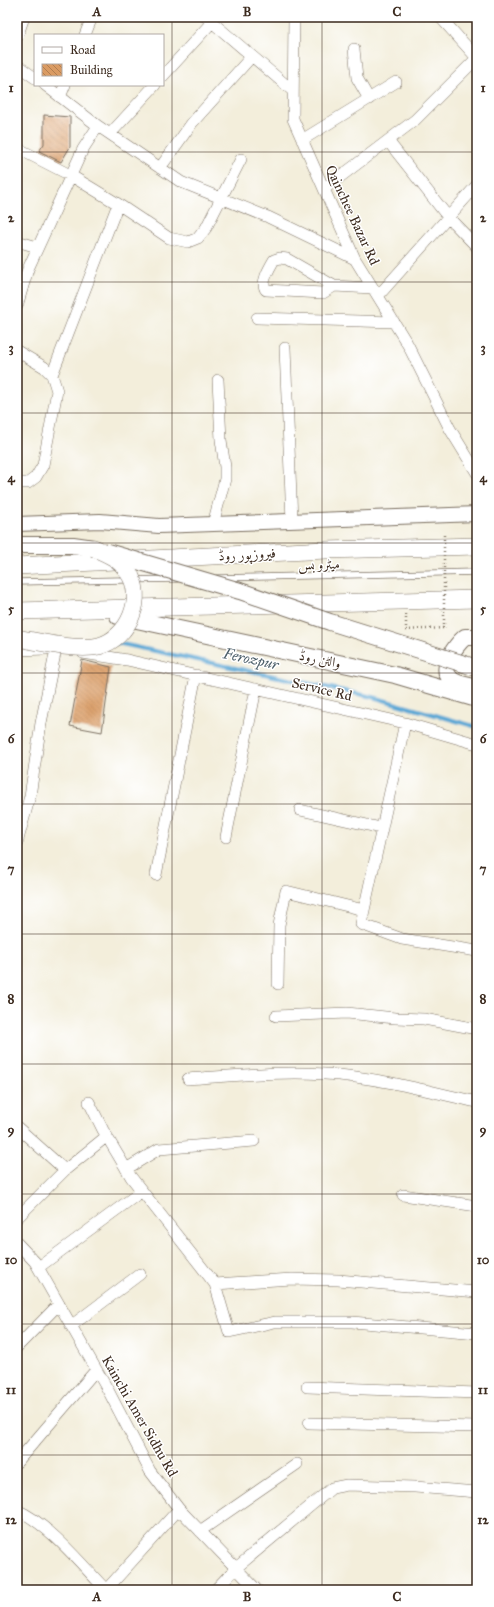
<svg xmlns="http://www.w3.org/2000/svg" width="494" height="1607" viewBox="0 0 494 1607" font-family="'IM FELL Great Primer',Amiri,serif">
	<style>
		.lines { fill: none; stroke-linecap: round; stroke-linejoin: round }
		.stream { stroke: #5da8d5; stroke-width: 4 }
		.building { fill: url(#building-back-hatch) }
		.service-casing { stroke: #7b6f60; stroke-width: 7 }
		.minor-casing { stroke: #7b6f60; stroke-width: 12 }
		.tertiary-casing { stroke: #7b6f60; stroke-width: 16 }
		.secondary-casing { stroke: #7b6f60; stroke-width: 18 }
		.primary-casing { stroke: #7b6f60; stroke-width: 18 }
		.path { stroke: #7b6f60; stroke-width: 2.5; stroke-dasharray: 1 3; stroke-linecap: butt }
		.service { stroke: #fff; stroke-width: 5.5 }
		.minor { stroke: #fff; stroke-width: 11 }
		.tertiary { stroke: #fff; stroke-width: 14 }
		.secondary { stroke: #fff; stroke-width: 16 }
		.primary { stroke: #fff; stroke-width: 17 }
		.secondary-bridge-casing { stroke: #7b6f60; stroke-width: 18; stroke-linecap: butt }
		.primary-bridge-casing { stroke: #7b6f60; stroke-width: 18; stroke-linecap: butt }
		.path-bridge { stroke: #7b6f60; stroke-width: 2.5; stroke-dasharray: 1 3; stroke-linecap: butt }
		.secondary-bridge { stroke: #fff; stroke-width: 16 }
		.primary-bridge { stroke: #fff; stroke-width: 17 }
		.grid { fill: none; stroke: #3b2a1e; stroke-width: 1; stroke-opacity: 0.55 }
		.labels { text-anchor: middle; stroke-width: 3; stroke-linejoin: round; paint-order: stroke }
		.street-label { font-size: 14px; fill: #3b2a1e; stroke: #fff }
		.water-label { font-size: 15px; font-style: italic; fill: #495c67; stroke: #fff }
		.neatline { fill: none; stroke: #3b2a1e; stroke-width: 1.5 }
		.grid-label { font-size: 13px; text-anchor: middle; font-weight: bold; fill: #3b2a1e }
	</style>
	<defs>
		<pattern id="building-back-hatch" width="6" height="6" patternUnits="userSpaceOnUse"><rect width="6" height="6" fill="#da9b63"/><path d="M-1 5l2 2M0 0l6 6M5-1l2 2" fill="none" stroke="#b27f51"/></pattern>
	</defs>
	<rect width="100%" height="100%" fill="#fff"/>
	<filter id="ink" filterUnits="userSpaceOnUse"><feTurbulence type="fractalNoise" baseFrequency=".025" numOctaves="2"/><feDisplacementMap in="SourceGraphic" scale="8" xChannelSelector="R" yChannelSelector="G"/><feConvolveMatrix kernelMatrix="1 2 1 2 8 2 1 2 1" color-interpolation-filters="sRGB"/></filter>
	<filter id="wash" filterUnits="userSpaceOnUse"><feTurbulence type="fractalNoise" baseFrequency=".012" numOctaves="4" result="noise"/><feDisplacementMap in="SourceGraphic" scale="16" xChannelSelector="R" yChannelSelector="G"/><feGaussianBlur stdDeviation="0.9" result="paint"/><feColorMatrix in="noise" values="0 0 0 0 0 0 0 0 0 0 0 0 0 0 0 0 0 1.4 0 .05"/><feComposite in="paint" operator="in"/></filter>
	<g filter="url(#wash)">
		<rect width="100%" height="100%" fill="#f3eedb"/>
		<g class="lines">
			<path class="stream" d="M117,643L373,697L477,727"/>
		</g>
		<g id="blocks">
			<path class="building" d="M44,115L70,117V147L61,162L39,151L44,144Z
				M82,660L111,667L102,732L70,726Z"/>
		</g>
	</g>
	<g filter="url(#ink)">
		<use href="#blocks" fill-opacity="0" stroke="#7b6f60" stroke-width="1"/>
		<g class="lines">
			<defs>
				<path id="service" d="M217,578L477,572
					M17,582L177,579"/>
				<path id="minor" d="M206,17L293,91
					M294,17L293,119L355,259L408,345L450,429L477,473
					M440,17L477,58
					M85,35L92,17
					M17,37L24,17
					M354,49L357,78L369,99
					M17,65L35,78
					M163,76L212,22
					M45,85L98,126L181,182L268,217L355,259
					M60,97L65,85
					M110,134L155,85
					M302,140L396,82
					M388,141L448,217L477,247
					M17,148L70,175L118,204L169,238L188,242L198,238L206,228L241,159
					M160,168L192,123L252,56
					M324,189L415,120L477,58
					M17,241L37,247
					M334,286L323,293L266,290C260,283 270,267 274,260L280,258L287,259L334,286L373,288
					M378,296L477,185
					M17,306L28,269L83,149L98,126
					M257,318L394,322
					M285,348L292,521
					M17,351L44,367L52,375L57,391L43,465L36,477L28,483H17
					M52,375L118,204
					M213,524L225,479V467L221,440L218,380
					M17,650L46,649
					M83,653L127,660L405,723L477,744
					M405,723L361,924L402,939L477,951
					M300,810L381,828
					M226,837L256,689
					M17,843L30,796L41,723L56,649
					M156,875L196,675
					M278,984L279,925L286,891L364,910
					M276,1016L347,1013L395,1018L424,1019L477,1029
					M188,1079C233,1076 279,1071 325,1074C376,1077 427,1091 477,1102
					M89,1102L103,1130L131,1177L215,1284L229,1332L275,1322H352L477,1333
					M17,1127L65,1170
					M126,1169L159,1149L254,1141
					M403,1195L477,1206
					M17,1218L65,1170L107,1136
					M17,1243L35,1262L109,1392L150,1471L179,1509L257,1590
					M39,1267L142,1191
					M215,1284L292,1279L338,1280L477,1292
					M71,1326L140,1274
					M17,1347L59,1304
					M307,1387L477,1393
					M309,1423L477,1427
					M17,1462L96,1370
					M17,1510C49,1524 82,1565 106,1590
					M200,1531L297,1464
					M106,1590L179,1509
					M215,1590L236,1568L332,1488L347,1485L415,1487L477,1492"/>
				<path id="tertiary" d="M17,524L100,521L159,526L477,514"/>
				<path id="secondary" d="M17,545H73L94,548
					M118,616L395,675L477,699
					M474,687C466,685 455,684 450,678C439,667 457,644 465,637H477"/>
				<path id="primary" d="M17,566L326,550L477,546
					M17,611L477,599"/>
			</defs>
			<use href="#service" class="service-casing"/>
			<use href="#minor" class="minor-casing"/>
			<use href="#tertiary" class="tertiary-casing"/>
			<use href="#secondary" class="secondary-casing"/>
			<use href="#primary" class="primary-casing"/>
			<path class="path" d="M406,614V630L444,628"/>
			<use href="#service" class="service"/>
			<use href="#minor" class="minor"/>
			<use href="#tertiary" class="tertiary"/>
			<use href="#secondary" class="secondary"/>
			<use href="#primary" class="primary"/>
			<defs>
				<path id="secondary-bridge" d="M107,552L240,591L330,622L477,668"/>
				<path id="primary-bridge" d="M17,638C40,642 77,651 99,646C129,638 146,597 128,572C119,558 108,554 94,548"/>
			</defs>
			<use href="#secondary-bridge" class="secondary-bridge-casing"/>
			<use href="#primary-bridge" class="primary-bridge-casing"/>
			<path class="path-bridge" d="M444,535V628"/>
			<use href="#secondary-bridge" class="secondary-bridge"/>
			<use href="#primary-bridge" class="primary-bridge"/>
		</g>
	</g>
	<path class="grid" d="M172,17V1590M322,17V1590M17,152H477M17,282H477M17,413H477M17,543H477M17,673H477M17,804H477M17,934H477M17,1064H477M17,1194H477M17,1324H477M17,1455H477"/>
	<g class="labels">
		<g class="street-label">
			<text transform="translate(353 215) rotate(65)" y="5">Qainchee Bazar Rd</text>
			<text transform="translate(247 554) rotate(-3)" y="5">فیروزپور روڈ</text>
			<text transform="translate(319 564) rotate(-1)" y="5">میٹرو بس</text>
			<text transform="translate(320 659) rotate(12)" y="5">والٹن روڈ</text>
			<text transform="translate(322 689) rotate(13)" y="5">Service Rd</text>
			<text transform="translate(140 1416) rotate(60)" y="5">Kainchi Amer Sidhu Rd</text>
		</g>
		<g class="water-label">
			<text transform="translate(251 659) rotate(12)" y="5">Ferozpur</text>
		</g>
	</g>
	<rect width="494" height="1607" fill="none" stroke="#fff" stroke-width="44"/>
	<rect x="34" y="34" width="130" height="52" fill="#ffffff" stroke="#b1aaa5"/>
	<rect x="42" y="47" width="20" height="6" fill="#ffffff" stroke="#b1aaa5"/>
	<text x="70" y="54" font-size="12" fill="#3b2a1e">Road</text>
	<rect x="42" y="64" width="20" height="12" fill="url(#building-back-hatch)" stroke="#b1aaa5"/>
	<text x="70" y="74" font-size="12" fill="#3b2a1e">Building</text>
	<rect x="22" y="22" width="450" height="1563" class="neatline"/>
	<g class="grid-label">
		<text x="97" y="16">A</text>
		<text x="247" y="16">B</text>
		<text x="397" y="16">C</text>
		<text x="11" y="92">1</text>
		<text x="483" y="92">1</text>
		<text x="11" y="222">2</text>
		<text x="483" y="222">2</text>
		<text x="11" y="352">3</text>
		<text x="483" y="352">3</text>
		<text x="11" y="482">4</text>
		<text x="483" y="482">4</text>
		<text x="11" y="613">5</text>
		<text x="483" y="613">5</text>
		<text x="11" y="743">6</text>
		<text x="483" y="743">6</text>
		<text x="11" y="873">7</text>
		<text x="483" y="873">7</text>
		<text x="11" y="1003">8</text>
		<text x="483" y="1003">8</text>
		<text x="11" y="1134">9</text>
		<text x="483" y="1134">9</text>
		<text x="11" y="1264">10</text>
		<text x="483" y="1264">10</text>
		<text x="11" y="1394">11</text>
		<text x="483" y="1394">11</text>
		<text x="11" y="1524">12</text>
		<text x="483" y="1524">12</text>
		<text x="97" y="1601">A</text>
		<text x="247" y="1601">B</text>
		<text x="397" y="1601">C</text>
	</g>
</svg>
